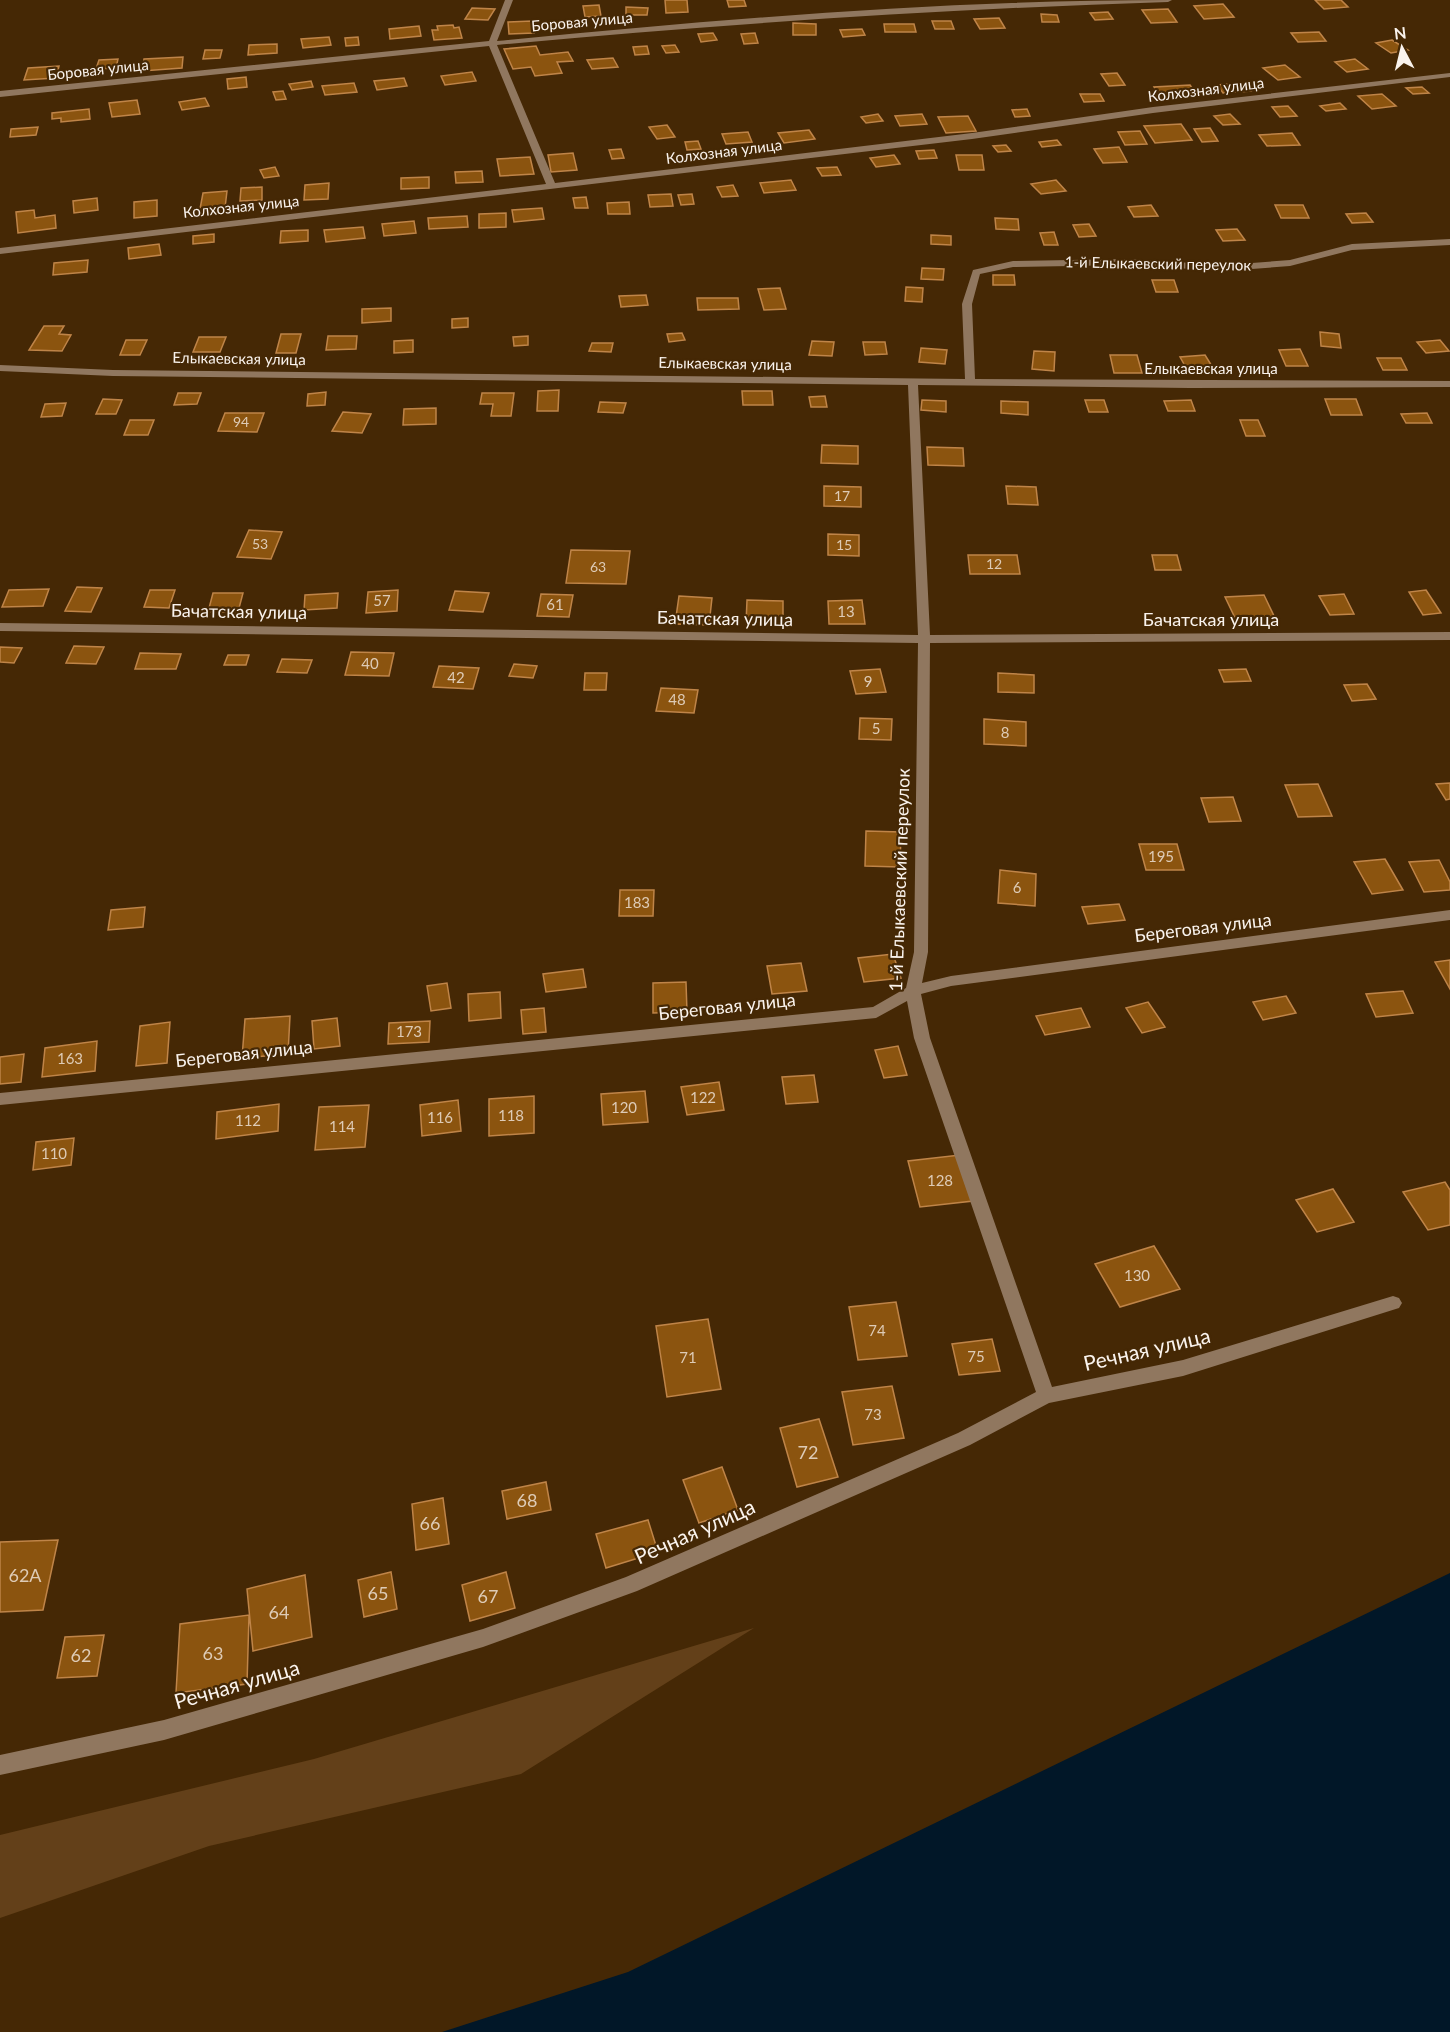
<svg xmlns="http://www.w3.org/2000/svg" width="1450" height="2032" viewBox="0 0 1450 2032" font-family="Lato,sans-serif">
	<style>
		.green { fill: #634019 }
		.water { fill: #011728 }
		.building { fill: #8b540f; stroke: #bf8448; stroke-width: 1.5 }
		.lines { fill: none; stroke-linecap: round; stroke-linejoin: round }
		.minor { fill: #90775f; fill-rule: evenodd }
		.labels { text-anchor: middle; stroke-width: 4.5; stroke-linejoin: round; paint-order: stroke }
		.far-number-label { font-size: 14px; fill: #decbb6 }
		.far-street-label { font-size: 15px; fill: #faf3ed; stroke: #452805 }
		.number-label { font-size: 15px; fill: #decbb6 }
		.street-label { font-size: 18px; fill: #faf3ed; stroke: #452805 }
		.near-number-label { font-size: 18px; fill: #decbb6 }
		.near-street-label { font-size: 21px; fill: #faf3ed; stroke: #452805 }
	</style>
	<rect width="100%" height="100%" fill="#452805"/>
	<path class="green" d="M754,1628L521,1774L209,1846L0,1918V1835L314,1759Z"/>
	<path class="water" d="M1450,1573V2032H442L628,1972Z"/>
	<path class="building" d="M665,0H687L688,12L666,13Z
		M727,0H744L746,6L729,7Z
		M1315,0H1341L1348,7L1324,9Z
		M1223,4L1234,17L1204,19L1194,6Z
		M599,5L601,16L585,17L583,6Z
		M626,7L648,8L647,15H626Z
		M472,8L495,9L488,20L465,19Z
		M1168,9L1177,22L1151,23L1142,10Z
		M1108,12L1113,19L1095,20L1090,13Z
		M1041,14L1057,15L1059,22H1042Z
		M999,18L1005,28L980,29L974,19Z
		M532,21L534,33L509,34L508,22Z
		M932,21H951L954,29H935Z
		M793,23L816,24V35H793Z
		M884,24H914L916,32H885Z
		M453,25L454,28L459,27L462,38L434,40L432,30H438L437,26Z
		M419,26L421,36L390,39L389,29Z
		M862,29L865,35L843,37L840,30Z
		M1319,32L1326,41L1298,42L1291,33Z
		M713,33L717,40L701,42L698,34Z
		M755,33L758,43L744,44L741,34Z
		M329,37L331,45L303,48L301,39Z
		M358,37L359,45L346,46L345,38Z
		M1392,40L1408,50L1391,53L1376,43Z
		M277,44V53L248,55L249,45Z
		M675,45L679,52L666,53L662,46Z
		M536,46L540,55L568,52L573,61L557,62L562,73L535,76L531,67L513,69L504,49Z
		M647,46L649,54L635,55L633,47Z
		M205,50H222L220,58L203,59Z
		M183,57L182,68L142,71L144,59Z
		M613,58L618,67L592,69L587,60Z
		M118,59L116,68L96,69L99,60Z
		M1355,59L1368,69L1347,72L1335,62Z
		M1285,65L1300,77L1278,80L1263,68Z
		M59,66L56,78L24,80L28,68Z
		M472,72L476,81L445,85L441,76Z
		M1117,73L1125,85L1109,86L1101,74Z
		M246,77L247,87L228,89L227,79Z
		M404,78L407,86L377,90L374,81Z
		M311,81L313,87L292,90L289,84Z
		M354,83L357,92L325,95L322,86Z
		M1245,83L1251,91L1223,93L1217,85Z
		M1190,85L1197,95L1161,98L1154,87Z
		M1422,87L1429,93L1413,94L1406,88Z
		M283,91L286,99L276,100L273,92Z
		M1080,94H1100L1104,101L1084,102Z
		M1382,94L1396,106L1372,109L1358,96Z
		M205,98L209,106L182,110L179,102Z
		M137,100L140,114L112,117L109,103Z
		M1340,103L1346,109L1326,111L1320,106Z
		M1288,106L1297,116L1280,117L1272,107Z
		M89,109L90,119L61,122V118L52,119V113Z
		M1027,109L1030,116L1015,117L1012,110Z
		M878,114L883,121L866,123L861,117Z
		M922,114L927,124L900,126L895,116Z
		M1230,114L1240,124L1223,125L1214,116Z
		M968,116L976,131L946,133L938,117Z
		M1181,124L1192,140L1155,143L1144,126Z
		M667,125L675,137L657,139L649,127Z
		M38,127L36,135L10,137L11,129Z
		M1210,128L1218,141L1202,142L1194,129Z
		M809,130L815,139L784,143L778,133Z
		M1140,131L1147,144L1125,145L1118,132Z
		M748,132L752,142L726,144L722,134Z
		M1292,133L1300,145L1267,146L1259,135Z
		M1057,140L1061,145L1042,147L1039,142Z
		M698,141L701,149L687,150L685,142Z
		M1006,145L1011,151L998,152L993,146Z
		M1119,147L1127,162L1103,163L1094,149Z
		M621,149L624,158L612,159L609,150Z
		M934,150L937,158L919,159L916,151Z
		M573,153L577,170L551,172L548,155Z
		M894,155L900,164L876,167L870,158Z
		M956,155H982L984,170H959Z
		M530,157L534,174L500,176L497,159Z
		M275,167L279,176L264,178L260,170Z
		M837,167L841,175L822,176L817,168Z
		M482,171L483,182L456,183L455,172Z
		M429,177V188L401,189V178Z
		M791,180L796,190L764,193L760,183Z
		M1056,180L1066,191L1041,194L1031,184Z
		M329,183L328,199L304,200L305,185Z
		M733,185L738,196L722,197L717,187Z
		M262,187V200L240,201L241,188Z
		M227,191L225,208L200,209L203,193Z
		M671,194L673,206L650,207L648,195Z
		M692,194L694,204L681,205L678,195Z
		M586,197L588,208H575L573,198Z
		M97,198L98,210L74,213L73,201Z
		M157,200V216L134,218V202Z
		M629,202L630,214H608L607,203Z
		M1151,205L1158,216L1134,217L1128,207Z
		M1275,205H1303L1309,218H1281Z
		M542,208L544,219L514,222L512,210Z
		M34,210L35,218L55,215L56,228L18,233L16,212Z
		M506,213V227L479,228V214Z
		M1366,213L1373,222L1352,223L1346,214Z
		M467,216L468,227L429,229L428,218Z
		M995,218L1018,219L1019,230L996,229Z
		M414,221L416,233L384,236L382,224Z
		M1089,224L1096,236L1079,237L1073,225Z
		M363,227L365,238L326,242L324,230Z
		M1237,229L1245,240L1223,241L1216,230Z
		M308,230V241L280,243L281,231Z
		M1054,232L1058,245H1044L1040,233Z
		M214,234V242L193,244V236Z
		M931,235L951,236V245L931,244Z
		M159,244L161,255L129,259L128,248Z
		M88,260L87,272L53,275L54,263Z
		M922,268L944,269L943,280L921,279Z
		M993,275H1014L1015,285H993Z
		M1152,280H1174L1178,292H1156Z
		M906,287L923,288L922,302L905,301Z
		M780,288L786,309L764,310L758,289Z
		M646,295L648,305L621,307L619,296Z
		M697,298H738L739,309L698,310Z
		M391,308V321L362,323V309Z
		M468,318V327L452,328V319Z
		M44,326H64L59,334L71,335L62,351L29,350Z
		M1320,332L1339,334L1341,348L1321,346Z
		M682,333L685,340L669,342L667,334Z
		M281,334H301L296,353H276Z
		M328,336H357L356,349L326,350Z
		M528,336V345L514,346L513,337Z
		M199,337H226L220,352H193Z
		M126,340H147L140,355H120Z
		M413,340V352L394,353V341Z
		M1440,340L1449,351L1426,353L1417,342Z
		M812,341L834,342L832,356L809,355Z
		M863,342H885L887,354L865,355Z
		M592,343H613L611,352L589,351Z
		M921,348L947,350L945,364L919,362Z
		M1300,349L1308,366H1286L1279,350Z
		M1034,351L1055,352L1054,371L1032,369Z
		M1110,355H1137L1142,373H1114Z
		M1205,355L1215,371L1189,373L1180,357Z
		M1377,358H1401L1407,370H1383Z
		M559,390L558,411H537L538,391Z
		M742,391H772L773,405H743Z
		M326,392L325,405L307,406L308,394Z
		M178,393H201L197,404L174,405Z
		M482,393H514L511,416H491L493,404H480Z
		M825,396L827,407H811L809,397Z
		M103,399L122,400L116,414H96Z
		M1325,399H1356L1362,415H1331Z
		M922,400L946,401V412L921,410Z
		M1085,400H1104L1108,412H1089Z
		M1191,400L1195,411H1168L1164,401Z
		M1001,401L1028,402V415L1001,413Z
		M600,402L626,403L623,413L598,412Z
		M66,403L62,416L41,417L45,404Z
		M436,408V424L403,425L404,409Z
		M343,412L371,414L362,433L332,431Z
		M225,413H264L257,432L218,431Z
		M1427,413L1432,423H1406L1401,414Z
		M130,420H154L148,435H124Z
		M1240,420H1258L1265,436H1246Z
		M822,445L858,446V464L821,463Z
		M927,447L963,448L964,466L928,465Z
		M824,486L861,487V507L824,506Z
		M1006,486L1036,487L1038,505L1008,504Z
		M249,530L282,532L271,559L237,557Z
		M828,534L859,535V556L828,555Z
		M571,550L630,551L626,584L566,583Z
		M968,555H1017L1020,574H970Z
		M1152,555H1177L1181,570H1155Z
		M77,587L102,588L91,612L65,611Z
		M49,589L43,606L2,607L9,590Z
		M150,590H175L169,608L144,607Z
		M398,590L397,611L366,613L368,592Z
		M1426,590L1441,613L1423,615L1409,592Z
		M455,591L489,593L483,612L449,610Z
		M213,593H243L238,612H208Z
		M338,593L337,608L304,610L305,595Z
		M541,594L573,595L569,617L537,616Z
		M1344,594L1354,614L1330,615L1319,596Z
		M1264,595L1276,620L1237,622L1225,597Z
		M679,596L712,598L709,625L675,624Z
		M747,600L783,601V624H746Z
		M862,600L865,624H829L828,601Z
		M74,646L104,647L96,664L66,663Z
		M0,647L22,648L14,663L0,662Z
		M351,652L394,653L389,676L345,675Z
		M140,653L181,654L176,669H135Z
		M228,655H249L246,665H224Z
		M282,659L312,660L307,673L277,672Z
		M514,664L537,666L533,678L509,676Z
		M439,666L479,668L473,689L433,687Z
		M880,669L886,692L856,694L850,671Z
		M1246,669L1251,681L1224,682L1219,670Z
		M585,673H607L606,690H584Z
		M998,673L1034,675V693L998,692Z
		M1367,684L1376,699L1352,701L1344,685Z
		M661,688L698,690L694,713L656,711Z
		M860,718L892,719L891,740L859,739Z
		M984,719L1026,722V746L984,744Z
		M1450,783V799L1446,800L1436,784Z
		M1318,784L1332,816L1298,817L1285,785Z
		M1233,797L1241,821L1209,822L1201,798Z
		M866,831L901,832L900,867L865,866Z
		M1139,844H1177L1184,870H1146Z
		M1385,859L1403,890L1372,894L1354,862Z
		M1439,860L1450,882V890L1424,892L1409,862Z
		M1000,870L1036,874L1035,906L998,903Z
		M620,890H654L653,916H619Z
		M1119,904L1125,920L1088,924L1082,907Z
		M145,907L143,927L108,930L111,910Z
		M893,954L901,978L864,982L858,958Z
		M1450,960V989L1435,962Z
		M801,963L807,991L772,994L767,966Z
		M583,969L586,987L546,992L543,974Z
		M686,982L687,1012L653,1013V983Z
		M447,983L451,1008L431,1011L427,986Z
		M1403,991L1413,1013L1376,1017L1366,994Z
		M500,992L501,1018L469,1021L468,994Z
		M1286,996L1296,1013L1263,1020L1253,1002Z
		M1148,1002L1165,1027L1142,1033L1126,1008Z
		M544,1008L546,1032L523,1034L521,1010Z
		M1081,1008L1090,1027L1045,1035L1036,1016Z
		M290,1016L288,1054L242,1058L245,1019Z
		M337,1018L340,1046L314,1049L312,1021Z
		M430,1021L429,1042L388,1044L389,1023Z
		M170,1022L167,1063L136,1066L140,1026Z
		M97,1041L95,1071L42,1077L45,1048Z
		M898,1046L907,1075L884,1078L875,1050Z
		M24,1054L21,1082L0,1084V1057Z
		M814,1075L818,1102L786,1104L782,1077Z
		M719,1082L724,1110L687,1115L681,1087Z
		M645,1091L648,1122L603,1125L601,1094Z
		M534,1096V1133L489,1136V1099Z
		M458,1100L461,1131L422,1136L420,1105Z
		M279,1104L278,1131L216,1139L217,1112Z
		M369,1105L365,1147L315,1150L319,1107Z
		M74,1138L71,1165L33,1170L36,1142Z
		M960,1155L973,1201L920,1207L908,1161Z
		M1445,1182L1450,1190V1225L1428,1230L1403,1192Z
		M1333,1189L1354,1222L1317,1232L1296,1200Z
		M1154,1246L1180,1289L1120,1307L1095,1264Z
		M896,1302L907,1356L858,1360L849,1307Z
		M708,1319L721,1389L667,1397L656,1326Z
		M992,1339L1000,1371L959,1375L952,1344Z
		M892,1386L904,1438L853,1445L842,1392Z
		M819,1419L838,1477L797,1487L780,1428Z
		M722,1467L738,1510L699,1523L683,1480Z
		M546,1482L551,1510L507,1519L502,1491Z
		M443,1498L449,1544L416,1550L412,1504Z
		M648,1520L658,1552L606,1568L596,1534Z
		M58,1540L43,1610L0,1612V1542Z
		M391,1572L397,1609L364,1617L358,1580Z
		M506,1572L515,1608L470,1621L462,1585Z
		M305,1575L312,1637L253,1651L247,1589Z
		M249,1615L247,1684L176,1693L180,1624Z
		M104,1635L97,1676L57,1678L65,1637Z"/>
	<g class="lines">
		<path class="minor" d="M505,0H513L497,41C721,19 946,0 1172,0L1168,2C944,9 720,24 497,45L555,183L972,133L1153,107L1450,73V77L1153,113L972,139L0,254V248L546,184L489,46L0,97V91L489,41Z
			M1450,239V245L1352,250L1290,266L1225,271L1125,265L1013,267L980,274L972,304L975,379L1450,381V387L1190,388L918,385L930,635L1450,632V640L930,643L928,952L922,983L951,976L1450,910V920L951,986L921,994L930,1038L1052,1387L1183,1360L1393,1296L1399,1298L1402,1303L1399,1308L1183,1376L1049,1403L970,1445L637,1591L483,1647L164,1740L0,1775V1755L164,1720L483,1629L626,1577L958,1433L1036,1392L914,1038L907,1001L876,1018L0,1105V1093L873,1007L906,988L914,952L918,643L0,631V623L918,635L908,385L113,376L0,371V365L113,370L965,379L962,304L973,270L1013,261L1125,259L1225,265L1290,260L1352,244Z"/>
	</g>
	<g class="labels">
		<g class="far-number-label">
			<text x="241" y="427">94</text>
			<text x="842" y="501">17</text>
			<text x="260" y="549">53</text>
			<text x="844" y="550">15</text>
			<text x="994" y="569">12</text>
			<text x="598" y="572">63</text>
		</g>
		<g class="far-street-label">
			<text transform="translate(582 22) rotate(-5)" y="5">Боровая улица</text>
			<text transform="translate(98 70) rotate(-6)" y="5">Боровая улица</text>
			<text transform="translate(1206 90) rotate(-7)" y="5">Колхозная улица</text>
			<text transform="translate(724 152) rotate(-7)" y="5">Колхозная улица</text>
			<text transform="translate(241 207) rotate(-6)" y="5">Колхозная улица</text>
			<text transform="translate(1158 264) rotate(1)" y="5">1-й Елыкаевский переулок</text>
			<text transform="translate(239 359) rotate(1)" y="5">Елыкаевская улица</text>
			<text transform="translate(725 364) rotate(1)" y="5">Елыкаевская улица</text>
			<text x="1211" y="374">Елыкаевская улица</text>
		</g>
		<g class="number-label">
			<text x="382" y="606">57</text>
			<text x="555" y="610">61</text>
			<text x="846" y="617">13</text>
			<text x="370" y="669">40</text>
			<text x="456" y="683">42</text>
			<text x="868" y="687">9</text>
			<text x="677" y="705">48</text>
			<text x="876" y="734">5</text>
			<text x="1005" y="738">8</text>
			<text x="1161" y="862">195</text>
			<text x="1017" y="893">6</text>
			<text x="637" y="908">183</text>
			<text x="409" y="1037">173</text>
			<text x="70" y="1064">163</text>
			<text x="703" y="1103">122</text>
			<text x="624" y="1113">120</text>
			<text x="511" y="1121">118</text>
			<text x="440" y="1123">116</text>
			<text x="248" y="1126">112</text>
			<text x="342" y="1132">114</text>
			<text x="54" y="1159">110</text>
			<text x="940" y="1186">128</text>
			<text x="1137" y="1281">130</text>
			<text x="877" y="1336">74</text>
			<text x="976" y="1362">75</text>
			<text x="688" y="1363">71</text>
			<text x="873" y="1420">73</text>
		</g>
		<g class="street-label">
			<text transform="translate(239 612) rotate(1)" y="6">Бачатская улица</text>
			<text transform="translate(725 619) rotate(1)" y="6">Бачатская улица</text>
			<text x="1211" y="626">Бачатская улица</text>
			<text transform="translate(900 880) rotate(-88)" y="6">1-й Елыкаевский переулок</text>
			<text transform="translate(1203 928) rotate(-7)" y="6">Береговая улица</text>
			<text transform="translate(727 1007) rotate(-6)" y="6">Береговая улица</text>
			<text transform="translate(244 1054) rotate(-6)" y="6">Береговая улица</text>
		</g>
		<g class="near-number-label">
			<text x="808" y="1459">72</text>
			<text x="527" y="1507">68</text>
			<text x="430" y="1530">66</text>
			<text x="25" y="1582">62А</text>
			<text x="378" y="1600">65</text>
			<text x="488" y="1603">67</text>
			<text x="279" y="1619">64</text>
			<text x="213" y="1660">63</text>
			<text x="81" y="1662">62</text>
		</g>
		<g class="near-street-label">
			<text transform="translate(1147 1350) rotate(-13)" y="7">Речная улица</text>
			<text transform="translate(695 1532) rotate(-24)" y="7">Речная улица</text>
			<text transform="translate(237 1685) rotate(-16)" y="7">Речная улица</text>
		</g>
	</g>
	<g transform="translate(1402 48) rotate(353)" stroke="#452805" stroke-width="4.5" paint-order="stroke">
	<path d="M0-4.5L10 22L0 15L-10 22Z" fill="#faf3ed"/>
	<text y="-9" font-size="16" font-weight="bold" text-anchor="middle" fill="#faf3ed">N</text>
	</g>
</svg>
